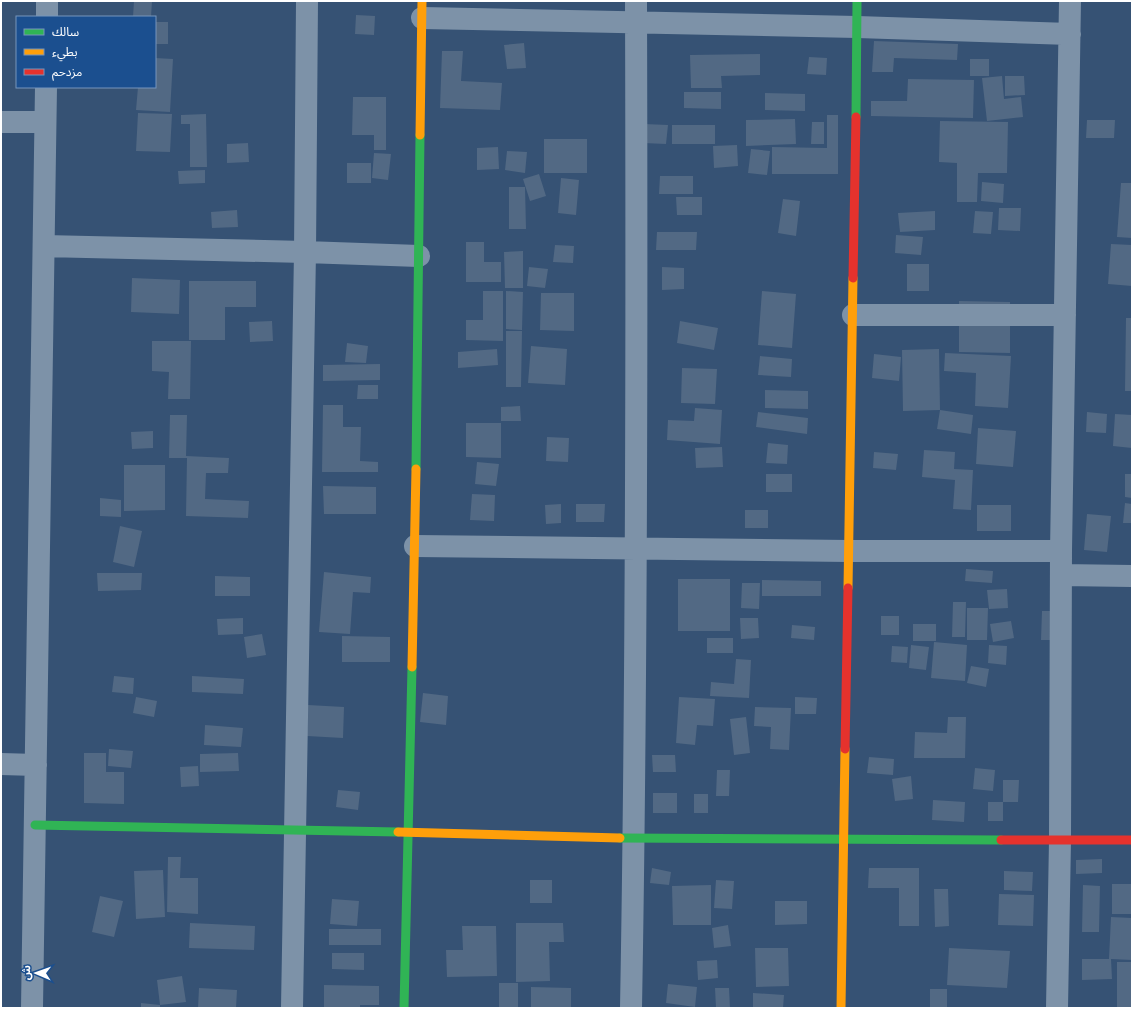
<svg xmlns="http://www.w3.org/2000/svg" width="1133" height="1009" viewBox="0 0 1133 1009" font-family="Poppins,'Noto Sans Arabic',sans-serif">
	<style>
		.building { fill: #526984 }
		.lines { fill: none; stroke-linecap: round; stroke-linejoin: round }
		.street { stroke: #7d92a8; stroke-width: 22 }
		.fast { stroke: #30b455; stroke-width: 9 }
		.slow { stroke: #ff9f0a; stroke-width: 9 }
		.jam { stroke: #e5322d; stroke-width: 9 }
	</style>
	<rect width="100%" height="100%" fill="#365274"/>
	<path class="building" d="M134,1H152L151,17H133Z
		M356,15L375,16L374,35L355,34Z
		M155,22H168V44H155Z
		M874,41L958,44L957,60L894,58L893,72H872Z
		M524,43L526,68L507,69L504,45Z
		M442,51H463L461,81L502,83L500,110L440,108Z
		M760,54V75L721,76L722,88H691L690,55Z
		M809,57L827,58L826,75L807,74Z
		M155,58L173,59L170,112L136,110L138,87H155Z
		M970,59H989V76H970Z
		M1002,76L1004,99L1021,97L1023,117L987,121L982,78Z
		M1005,76H1024L1025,95L1005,96Z
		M908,79L974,80L973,118L871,116V101H907Z
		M684,92H721V109L684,108Z
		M765,93L805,94V111L765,110Z
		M353,97H386V150H374V135H352Z
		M138,113L172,114L170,152L136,151Z
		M206,114L207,167H190V124H181V115Z
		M827,115H838V174H772V147L827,148Z
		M795,119L796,144L746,146V120Z
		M1087,120H1115L1114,138H1086Z
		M940,121L1008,122L1007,173H978L977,202H957V163L939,162Z
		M812,122H824V144H811Z
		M644,124L668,125L666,144L643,143Z
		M672,125H715V144H672Z
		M544,139H587V173H544Z
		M248,143L249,162L227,163V144Z
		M737,145L738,166L714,168L713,146Z
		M498,147L499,169L477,170V148Z
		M751,149L770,151L767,175L748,173Z
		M507,151L527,152L525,173L505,170Z
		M374,153L391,154L388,180L372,178Z
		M347,163H371V183H347Z
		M205,170V183L179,184L178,171Z
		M539,174L546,196L530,201L523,179Z
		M660,176H693V194H659Z
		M561,178L579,180L576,215L558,213Z
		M982,182L1004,184L1003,203L981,201Z
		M1121,183H1132V238L1117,237Z
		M509,187H525L526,229H509Z
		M676,197H702V215H677Z
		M783,199L800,201L796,236L778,233Z
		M999,208H1021L1020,231L998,230Z
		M237,210L238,227L212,228L211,212Z
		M935,211V230L900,232L898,213Z
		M975,211L993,212L991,234L973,233Z
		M657,232H697L696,250H656Z
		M896,235L923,237L921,255L895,253Z
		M466,242H484V262H501V282H466Z
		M1111,244L1132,245V286L1108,284Z
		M555,245L574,246L573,263L553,262Z
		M523,251V288H505L504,252Z
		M907,264H929V291H907Z
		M529,267L548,269L545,288L527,286Z
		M662,267L684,268V289L662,290Z
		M132,278L180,280L179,314L131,312Z
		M189,281H256V307H225V340H189Z
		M483,291H503V341L466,340V320H483Z
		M506,291L523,292L522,330L506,329Z
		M762,291L796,294L792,348L758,345Z
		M541,293H574V331L540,330Z
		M959,301L1010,302V353L959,352Z
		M1126,318H1132V391H1125Z
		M272,321L273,341L250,342L249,322Z
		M680,321L718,328L714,350L677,343Z
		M506,331H522L521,387H506Z
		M152,341H191L190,399H168L169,372L152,371Z
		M347,343L368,346L366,363L345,362Z
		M531,346L567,349L565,385L528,383Z
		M497,349L498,365L458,368V352Z
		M939,349L940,410L903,411L902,350Z
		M945,353L1011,356L1008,408L975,406L976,373L944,371Z
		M874,354L901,357L899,381L872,378Z
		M760,356L792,359L791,377L758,375Z
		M380,364V380L323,381V365Z
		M682,368L717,369L715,404L681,403Z
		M358,385H378V399H357Z
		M765,390L808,391V409L765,408Z
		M323,405H343V427H361L360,461L378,462V472H322Z
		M520,406L521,421H501V407Z
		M695,408L722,410L720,444L667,440L668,420L694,421Z
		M940,410L973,415L971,434L937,429Z
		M758,412L808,418L807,434L756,427Z
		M1087,412L1107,414L1106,433L1086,432Z
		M1115,414L1132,415V448L1113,446Z
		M170,415H187L186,456L229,458L228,473H206L205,499L249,501L248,518L186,516L187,458H169Z
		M466,423H501V458L466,457Z
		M978,428L1016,431L1013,467L976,464Z
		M153,431V448L132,449L131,432Z
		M547,437L569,438L568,462L546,461Z
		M768,443L788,445L787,464L766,463Z
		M722,447L723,467L696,468L695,448Z
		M924,450L955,452L954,469L973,470L971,510L953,509L955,480L922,477Z
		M874,452L898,454L896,470L873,468Z
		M477,462L499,464L496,486L475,484Z
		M124,465H165V510L124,511Z
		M766,474H792V492H766Z
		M1125,474H1132V498L1125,497Z
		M323,486L376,487V514H324Z
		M472,494L495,495L494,521L470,520Z
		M100,498L121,500V517L100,516Z
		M1125,503L1132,504V523H1123Z
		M561,504V523L546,524L545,505Z
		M576,504H605L604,522H576Z
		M977,505H1011V531H977Z
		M745,510H768V528H745Z
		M1087,514L1111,516L1107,552L1084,550Z
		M120,526L142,531L134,567L113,562Z
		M966,569L993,571L992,583L965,581Z
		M324,572L371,577L370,593L353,592L350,634L319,632Z
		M97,573H142L141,590L98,591Z
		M215,576L250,577V596H215Z
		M678,579H730V631H678Z
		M762,580L821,581V596H762Z
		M742,583H760L759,609L741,608Z
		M1007,589L1008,608L989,609L987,590Z
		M953,602H966L965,637H952Z
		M967,608H988L987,640H967Z
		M1042,611H1066V640H1041Z
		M881,616H899V635H881Z
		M243,618V634L218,635L217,619Z
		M740,618H758L759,638L741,639Z
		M1011,621L1014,638L993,642L990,624Z
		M913,624H936V641H913Z
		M792,625L815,627L814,640L791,638Z
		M262,634L266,655L247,658L244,637Z
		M342,636L390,637V662H342Z
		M707,638H733V653H707Z
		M934,642L967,645L965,681L931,678Z
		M911,645L929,647L926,670L909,668Z
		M989,645L1007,646L1006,665L988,663Z
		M892,646L908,647L907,663L891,662Z
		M736,659L751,660L749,698L710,696L711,682L734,684Z
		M971,666L989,669L986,687L967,683Z
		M114,676L134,678L133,694L112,692Z
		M192,676L244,679L243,694L192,692Z
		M423,693L448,696L446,725L420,722Z
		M136,697L157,701L154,717L133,713Z
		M679,697L715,699L713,726L697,725L695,745L676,743Z
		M795,697L817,698L816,714H795Z
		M308,705L344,707L343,738L307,736Z
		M755,707L791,708L789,750L770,749L771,727L754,726Z
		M746,717L750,753L734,755L730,719Z
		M948,717H966L965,758H914L915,732L947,733Z
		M205,725L243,728L241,747L204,745Z
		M109,749L133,751L131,768L108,766Z
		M84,753H106V772H124V804L84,803Z
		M238,753L239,771L200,772V754Z
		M652,755H675L676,772H653Z
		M869,757L894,759L893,775L867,773Z
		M198,766L199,786L181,787L180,767Z
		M975,768L995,770L993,791L973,789Z
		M717,770H730L729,796H716Z
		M911,776L913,799L895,801L892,779Z
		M1003,780H1019L1018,802H1003Z
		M338,790L360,792L358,810L336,807Z
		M653,793H677V813H653Z
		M694,794H708V813H694Z
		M933,800L965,802L964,822L932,820Z
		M988,802H1003V821H988Z
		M168,857H181L180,878H198V914L167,912Z
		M1102,859V873L1076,874V860Z
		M652,868L671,872L669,885L650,883Z
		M869,868H919V926H899V888H868Z
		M163,870L165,917L136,919L134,871Z
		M1004,871L1033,872L1032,891L1004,890Z
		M530,880H552V903H530Z
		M716,880L734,881L732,909L714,908Z
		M1112,884H1132V914H1112Z
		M711,885V925H673L672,886Z
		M1083,885L1100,886L1099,932H1082Z
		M934,889H948L949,926L935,927Z
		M999,894L1034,895L1033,926L998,925Z
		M100,896L123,901L114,937L92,932Z
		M332,899L359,901L357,926L330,924Z
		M775,901H807V924L775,925Z
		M1111,917L1132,918V960L1111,959L1112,979L1082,980V959H1109Z
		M190,923L255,926L254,950L189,948Z
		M516,923H563L564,942H549L550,981L516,982Z
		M728,925L731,946L714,948L712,928Z
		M462,926H496L497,976L447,977L446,950H463Z
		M329,929H381V945H329Z
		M755,948H788L789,986L756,987Z
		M949,948L1010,951L1007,988L947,985Z
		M332,953H364V970L332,969Z
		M717,960L718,978L698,980L697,961Z
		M1117,962H1132V1008H1117Z
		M182,976L186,1002L160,1005V1008H141V1003L160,1005L157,980Z
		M499,983H518V1008H499Z
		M668,984L697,987L695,1007L666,1003Z
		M324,985L379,986V1005H360V1008H324Z
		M531,987L571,988V1008H531Z
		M199,988L237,990L236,1008H198Z
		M715,988H729L730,1008H716Z
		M930,989H947V1008H930Z
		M753,993L784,995L783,1008H753Z"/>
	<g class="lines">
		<path class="street" d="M47,17V1
			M422,18L857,27L1070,34
			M1,122H45
			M44,246L305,252L419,256
			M853,315H1065
			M415,546L849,551H1061
			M1061,575L1132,576
			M1,764L36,765
			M32,1008L46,87
			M292,1008L305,252L307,1
			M631,1008C637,672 637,337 636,1
			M1057,1008L1060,840L1061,551L1070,1"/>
		<path class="fast" d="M856,117L857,1
			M416,469L420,135
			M35,825L398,832
			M620,838L1001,840
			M404,1008L412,667"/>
		<path class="slow" d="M420,135L422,1
			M848,588L853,278
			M412,667L416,469
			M398,832L620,838
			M841,1008L845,749"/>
		<path class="jam" d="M853,278L856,117
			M845,749L848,588
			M1001,840H1132"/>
	</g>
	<rect width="1133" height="1009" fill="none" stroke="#ffffff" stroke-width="4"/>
	<rect x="16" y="16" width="140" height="72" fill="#1b4f8f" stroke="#7695bc"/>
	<rect x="24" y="29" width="20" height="6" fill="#30b455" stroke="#7695bc"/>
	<text x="52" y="36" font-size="12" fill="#ffffff">سالك</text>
	<rect x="24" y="49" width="20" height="6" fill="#ff9f0a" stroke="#7695bc"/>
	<text x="52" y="56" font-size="12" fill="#ffffff">بطيء</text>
	<rect x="24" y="69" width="20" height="6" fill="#e5322d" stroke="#7695bc"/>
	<text x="52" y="76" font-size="12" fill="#ffffff">مزدحم</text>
	<g transform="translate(36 973) rotate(272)" stroke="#1b4f8f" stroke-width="3" paint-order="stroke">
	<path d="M0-3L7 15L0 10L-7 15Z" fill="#ffffff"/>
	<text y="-6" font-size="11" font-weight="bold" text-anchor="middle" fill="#ffffff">ش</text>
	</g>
</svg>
